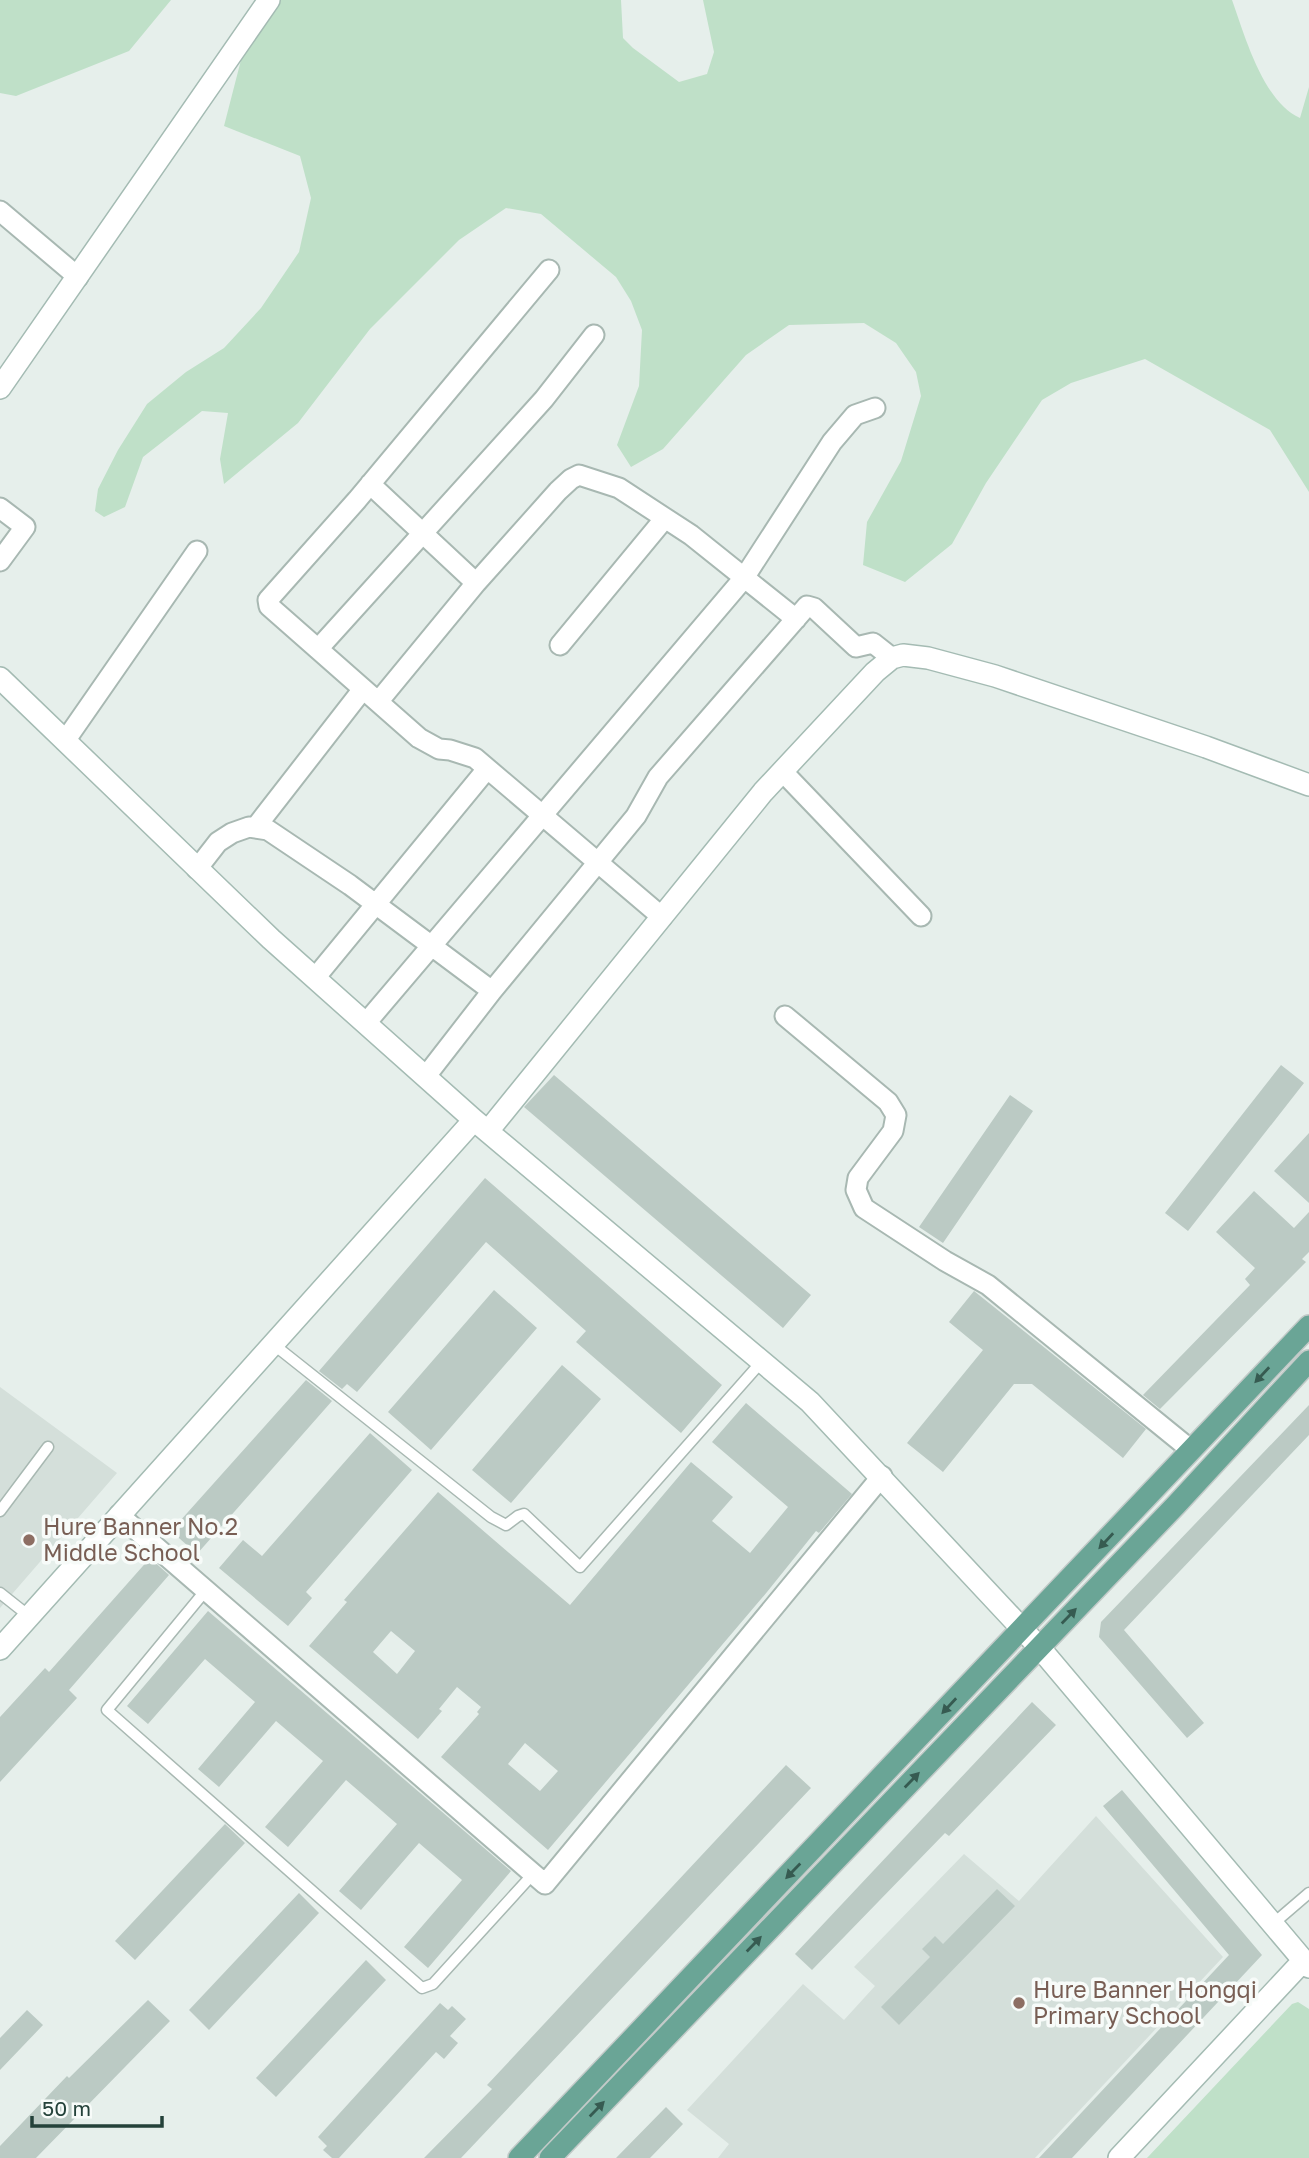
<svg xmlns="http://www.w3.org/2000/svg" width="1309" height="2158" viewBox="0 0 1309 2158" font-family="'Golos Text',sans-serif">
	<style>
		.built { fill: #d4dfda }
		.green { fill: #bfe0c8 }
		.building { fill: #bbcac4; fill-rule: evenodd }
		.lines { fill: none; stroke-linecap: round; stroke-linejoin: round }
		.lane-casing { stroke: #a8b8b2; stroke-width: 13 }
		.street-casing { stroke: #a8b8b2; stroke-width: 23 }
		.secondary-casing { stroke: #a4bbb3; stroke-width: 24 }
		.primary-casing { stroke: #c2cac8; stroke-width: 24 }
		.lane { stroke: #fff; stroke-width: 10 }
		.street { stroke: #fff; stroke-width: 19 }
		.secondary { stroke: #fff; stroke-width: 21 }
		.primary { stroke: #6aa596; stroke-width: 21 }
		.oneway { fill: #365b51 }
		.education-dot { fill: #8d6e63; stroke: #f7fbf9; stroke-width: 2.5 }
		.labels { text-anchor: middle; stroke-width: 7; stroke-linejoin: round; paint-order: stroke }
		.education-label { font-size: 23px; fill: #785e54; stroke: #f7fbf9; text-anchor: start }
	</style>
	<rect width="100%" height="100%" fill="#e6efeb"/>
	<path class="built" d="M0,1387L117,1473L0,1608Z
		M1096,1816L1223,1957L1035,2158H718L729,2144L687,2110L803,1984L844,2020L875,1986L854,1967L964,1854L1019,1901Z"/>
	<path class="green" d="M0,0H171L129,51L16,96L0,93Z
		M281,0H621L623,38L633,48L679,82L707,74L714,52L703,0H1232C1245,36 1263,102 1300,118L1309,87V492L1270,430L1145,359L1071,383L1042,400L986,483L952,544L905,582L863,565L867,522L901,461L921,396L916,372L896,343L864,323L789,325L746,355L663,449L631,467L617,445L639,386L642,330L631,301L616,277L541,214L506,208L459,240L370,329L298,423L224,484L220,459L228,413L202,411L143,457L125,507L104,517L95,511L98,489L118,450L147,404L186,372L224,348L261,308L299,252L311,198L300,156L224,126L241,60Z
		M1298,2002L1309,2009V2158H1147L1292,2004Z"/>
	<path class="building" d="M1281,1065L1304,1083L1188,1231L1165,1213Z
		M554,1075L811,1295L783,1328L524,1107Z
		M1010,1095L1033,1111L943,1243L919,1227Z
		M1309,1133V1203L1274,1171Z
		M485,1178L722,1385L681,1433L576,1342L586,1331L486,1242L357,1392L347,1384L342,1389L319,1371Z
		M1254,1191L1294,1228L1309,1212V1252L1302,1259L1306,1262L1160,1409L1143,1395L1250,1285L1245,1279L1255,1268L1216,1232Z
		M494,1290L537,1328L431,1450L388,1412Z
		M974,1291L1146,1429L1123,1458L1032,1384H1014L943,1472L907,1443L983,1350L949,1322Z
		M562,1365L601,1399L511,1503L472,1470Z
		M306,1380L332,1401L197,1554L171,1531Z
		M746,1403L852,1494L819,1533L816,1531L767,1592L548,1850L441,1757L479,1714L477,1712L481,1707L457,1687L439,1709L442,1711L418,1739L309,1646L347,1602L344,1600L438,1492L570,1605L691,1462L733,1497L712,1521L750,1553L788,1507L712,1442ZM391,1631L415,1651L397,1674L373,1652ZM525,1743L558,1771L540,1791L508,1764Z
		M1309,1405V1435L1124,1630L1204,1723L1187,1738L1099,1637L1101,1622Z
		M370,1433L412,1470L306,1592L312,1598L288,1626L219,1568L243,1540L262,1556Z
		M150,1558L169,1575L69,1690L77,1698L0,1782V1717L45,1668L49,1672Z
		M208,1611L511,1871L428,1968L404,1947L462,1880L419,1843L361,1910L339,1891L397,1824L346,1780L288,1847L265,1827L323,1761L276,1721L219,1787L198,1769L255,1702L205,1659L148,1724L127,1706Z
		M1032,1702L1056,1725L949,1836L945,1833L812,1970L795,1954Z
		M786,1765L811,1788L461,2158H424L492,2089L487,2085Z
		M1122,1790L1262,1955L1072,2158H1039L1229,1955L1103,1806Z
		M225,1824L245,1843L135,1960L115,1941Z
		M997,1889L1015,1906L899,2025L881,2007L930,1957L922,1949L935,1936L943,1944Z
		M299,1893L319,1913L209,2030L189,2010Z
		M366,1960L386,1980L276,2097L256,2078Z
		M148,2000L170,2021L36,2158H0V2146L67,2076L69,2078Z
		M440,2003L448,2010L452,2006L466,2019L450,2036L458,2043L444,2059L436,2052L339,2158H332L323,2150L327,2146L318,2137Z
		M27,2010L43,2025L0,2070V2038Z
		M666,2107L683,2124L650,2158H616Z"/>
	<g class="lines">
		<defs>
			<path id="lane" d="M273,1344L491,1517L506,1525L518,1516L524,1514L580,1567L763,1360
				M0,1511L48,1447
				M206,1590L107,1710L422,1988L433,1984L533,1874
				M0,1593L29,1616
				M1274,1923L1309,1893"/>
			<path id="street" d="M0,211L78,277
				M549,270L357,500L268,600L269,606L419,738L439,749L450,750L475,758L662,917
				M370,484L476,583
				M0,508L25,527L0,561
				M560,645L665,518
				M318,649L544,399L594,335
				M378,702L476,583L558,491L571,479L579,475L619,488L691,535L796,619
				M65,741L197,551
				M783,772L921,916
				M255,828L363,689
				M197,869L218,842L232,833L249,827L268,830L350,885L492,991
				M315,978L487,769
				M785,1016L888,1102L896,1115L893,1131L858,1178L856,1190L864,1208L945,1261L988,1285L1191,1450
				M366,1023L744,578L832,442L855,415L875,408
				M426,1076L492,991L636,816L658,777L807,606L814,608L856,647L873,643L892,658
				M119,1515L545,1884L882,1476"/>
			<path id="secondary" d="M0,388L269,0
				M0,678L271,939L474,1120L810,1402L1039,1647L1309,1967
				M488,1131L763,792L875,672L892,658L903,655L928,658L995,676L1206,747L1309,785
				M0,1649L474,1120
				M1119,2158L1304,1960"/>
			<path id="primary" d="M519,2158L1309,1326
				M550,2158L1176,1505L1309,1361"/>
		</defs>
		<use href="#lane" class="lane-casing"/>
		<use href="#street" class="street-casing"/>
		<use href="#secondary" class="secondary-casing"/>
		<use href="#primary" class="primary-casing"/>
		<use href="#lane" class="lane"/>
		<use href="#street" class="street"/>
		<use href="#secondary" class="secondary"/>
		<use href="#primary" class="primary"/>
	</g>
	<defs><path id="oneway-solid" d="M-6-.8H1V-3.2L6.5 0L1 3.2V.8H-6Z" transform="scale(1.75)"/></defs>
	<g class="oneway">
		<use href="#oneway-solid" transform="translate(1262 1375) rotate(133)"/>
		<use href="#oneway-solid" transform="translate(1106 1541) rotate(133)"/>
		<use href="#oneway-solid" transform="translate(1069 1616) rotate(-46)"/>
		<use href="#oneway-solid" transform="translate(949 1706) rotate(133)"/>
		<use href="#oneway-solid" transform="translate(912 1780) rotate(-46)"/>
		<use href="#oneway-solid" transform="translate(793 1871) rotate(134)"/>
		<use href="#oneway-solid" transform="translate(754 1944) rotate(-46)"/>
		<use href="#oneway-solid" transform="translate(597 2109) rotate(-46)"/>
	</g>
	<g class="education-dot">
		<circle cx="29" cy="1540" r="7"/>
		<circle cx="1019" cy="2003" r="7"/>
	</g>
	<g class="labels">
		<g class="education-label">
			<text x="43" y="1535">Hure Banner No.2<tspan x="43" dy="26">Middle School</tspan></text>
			<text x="1033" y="1998">Hure Banner Hongqi<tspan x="1033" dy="26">Primary School</tspan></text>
		</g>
	</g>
	<path d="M32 2116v10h130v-10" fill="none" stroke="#24423a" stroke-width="3.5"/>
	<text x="42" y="2116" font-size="21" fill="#24423a" stroke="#f7fbf9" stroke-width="5" paint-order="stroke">50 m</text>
</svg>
